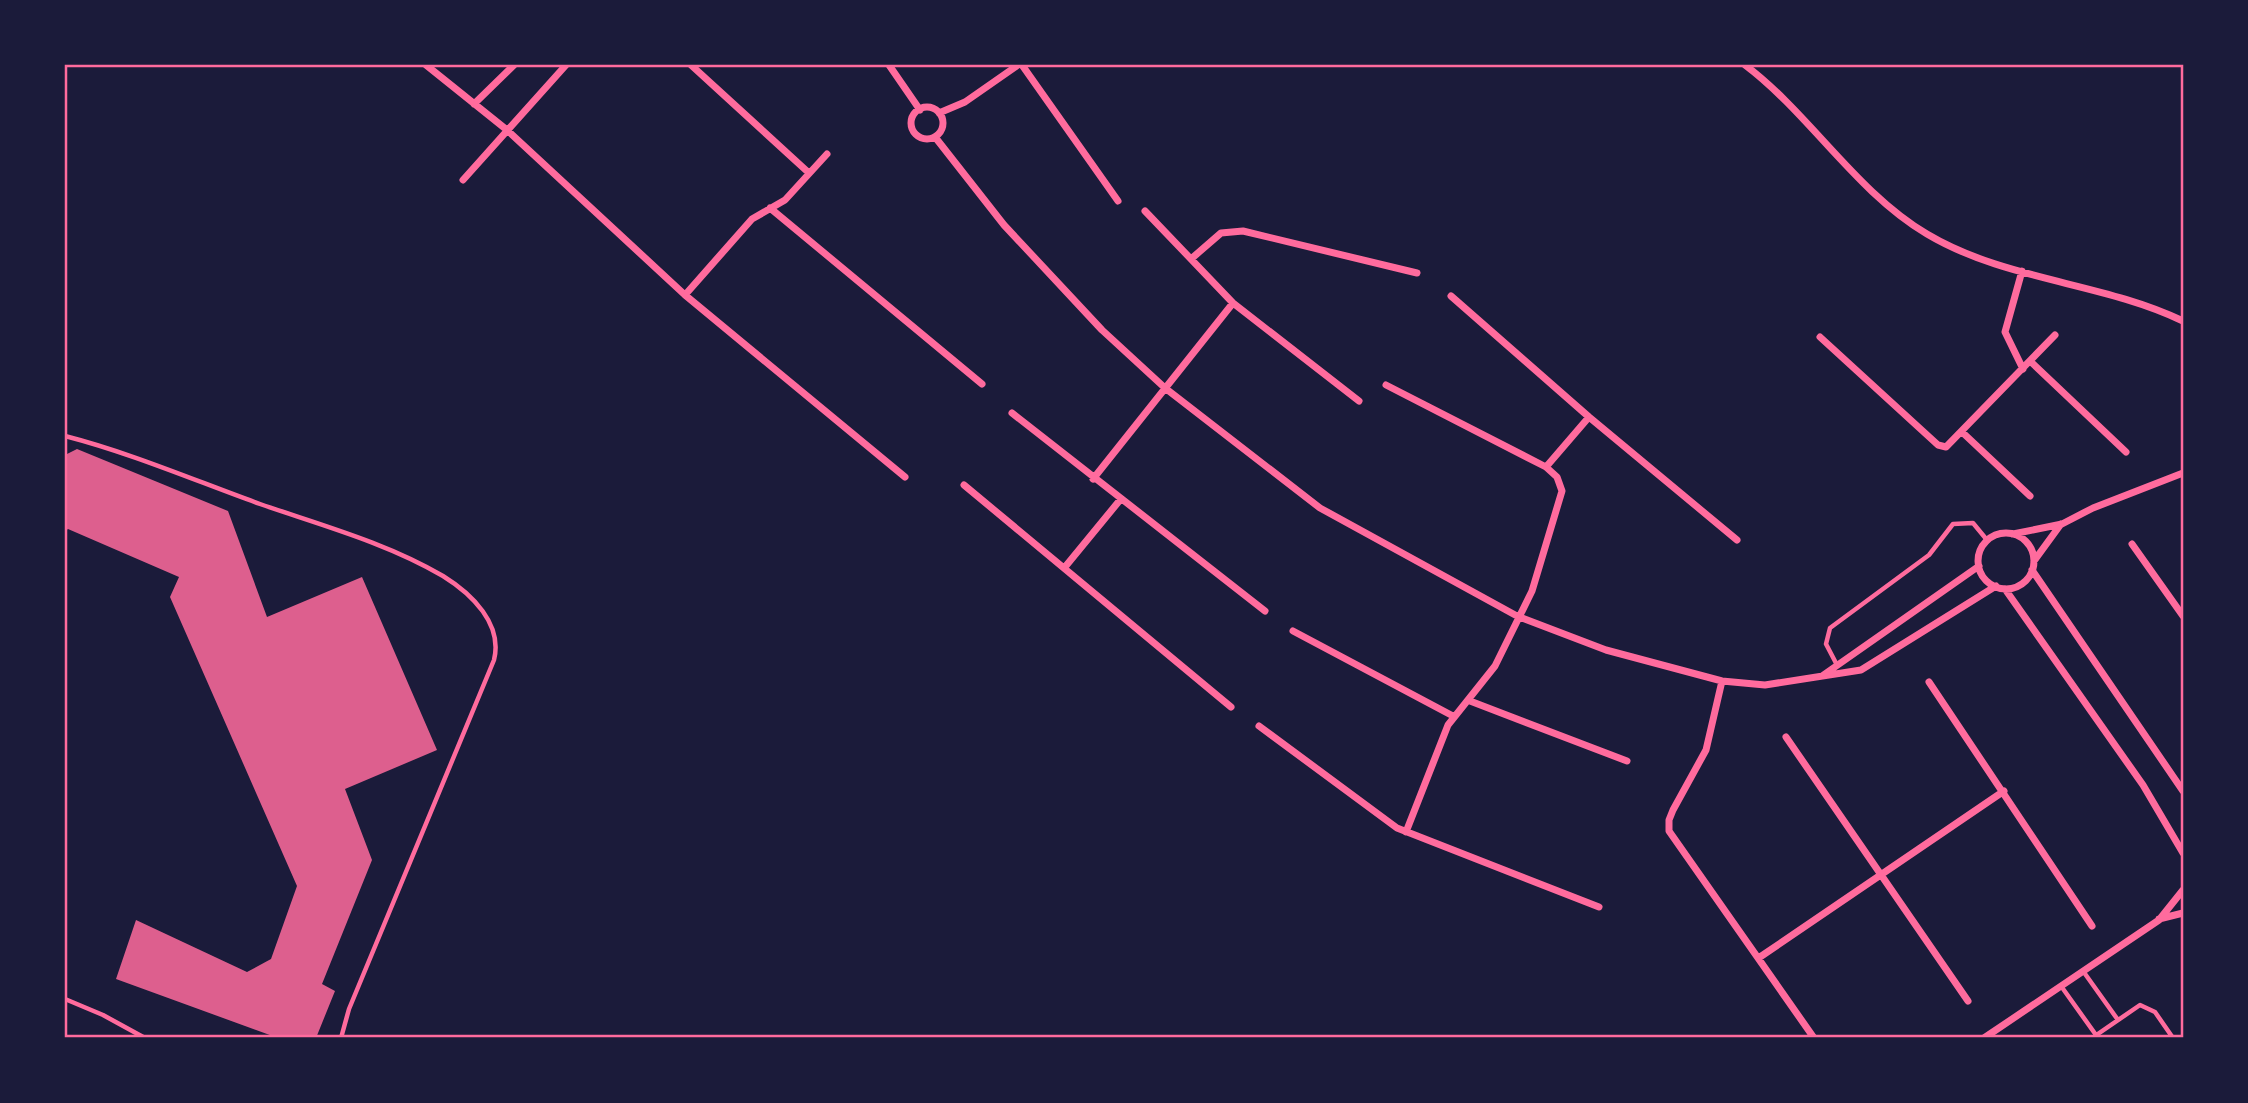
<svg xmlns="http://www.w3.org/2000/svg" width="2248" height="1103" viewBox="0 0 2248 1103" font-family="'Work Sans',sans-serif">
	<style>
		.building { fill: #dd5f8e }
		.lines { fill: none; stroke-linecap: round; stroke-linejoin: round }
		.service { stroke: #ff6b9d; stroke-width: 4.5 }
		.minor { stroke: #ff6b9d; stroke-width: 7 }
		.neatline { fill: none; stroke: #ff6b9d; stroke-width: 2.5 }
	</style>
	<rect width="100%" height="100%" fill="#1b1b3a"/>
	<path class="building" d="M77,449L228,511L267,617L362,577L437,750L345,789L372,860L322,984L335,991L316,1038H278L116,979L136,920L247,972L271,959L297,886L170,597L179,577L68,529L65,531V455Z"/>
	<g class="lines">
		<path class="service" d="M65,436C131,453 196,481 260,504C321,525 387,543 443,576C472,594 503,624 494,660L349,1009L341,1038
			M1837,665L1826,644L1830,628L1929,555L1953,524L1973,523L1987,540
			M2083,971L2118,1020
			M2061,986L2096,1035
			M65,999L103,1015L145,1038
			M2092,1038L2140,1005L2155,1012L2173,1038"/>
		<path class="minor" d="M426,65L507,130L685,295L905,477
			M691,65L809,173
			M889,65L920,110
			M1022,65L1118,201
			M1745,65C1810,114 1856,192 1927,234C2006,281 2102,282 2183,321
			M474,104L514,65
			M911 123a16 16 0 1 1 32 0a16 16 0 1 1-32 0Z
			M939,113L965,102L1018,65
			M935,137L1004,225L1102,330L1165,388L1320,508L1517,616L1606,650L1722,681L1765,685L1861,670L1996,586
			M463,180L566,65
			M770,208L982,384
			M1145,211L1233,303L1359,401
			M1191,259L1221,233L1243,231L1417,273
			M2022,271L2005,332L2023,369
			M685,295L752,219L785,200L827,154
			M1451,296L1589,417L1737,540
			M1820,337L1938,445L1946,447L2055,335
			M2030,361L2126,452
			M1386,385L1546,467L1557,477L1562,491L1532,591L1495,666L1448,725L1406,832
			M1012,413L1265,611
			M1962,432L2030,496
			M1546,467L1589,417
			M1093,479L1233,303
			M964,485L1231,707
			M1978 561a28 28 0 1 1 56 0a28 28 0 1 1-56 0Z
			M2013,534L2062,524L2093,508L2183,473
			M2132,544L2183,616
			M2034,561L2061,524
			M1065,567L1120,500
			M2032,570L2183,791
			M2005,589L2143,785L2183,853
			M1293,631L1453,716
			M1822,676L1979,566
			M1722,681L1706,750L1673,810L1669,820V831L1814,1038
			M1929,682L2092,926
			M1470,701L1627,761
			M1259,726L1397,828L1599,907
			M1786,737L1968,1001
			M2159,919L2183,913
			M1760,957L2004,791
			M1984,1038L2159,920L2183,890"/>
	</g>
	<rect width="2248" height="1103" fill="none" stroke="#1b1b3a" stroke-width="133"/>
	<rect x="66" y="66" width="2116" height="970" class="neatline"/>
</svg>
